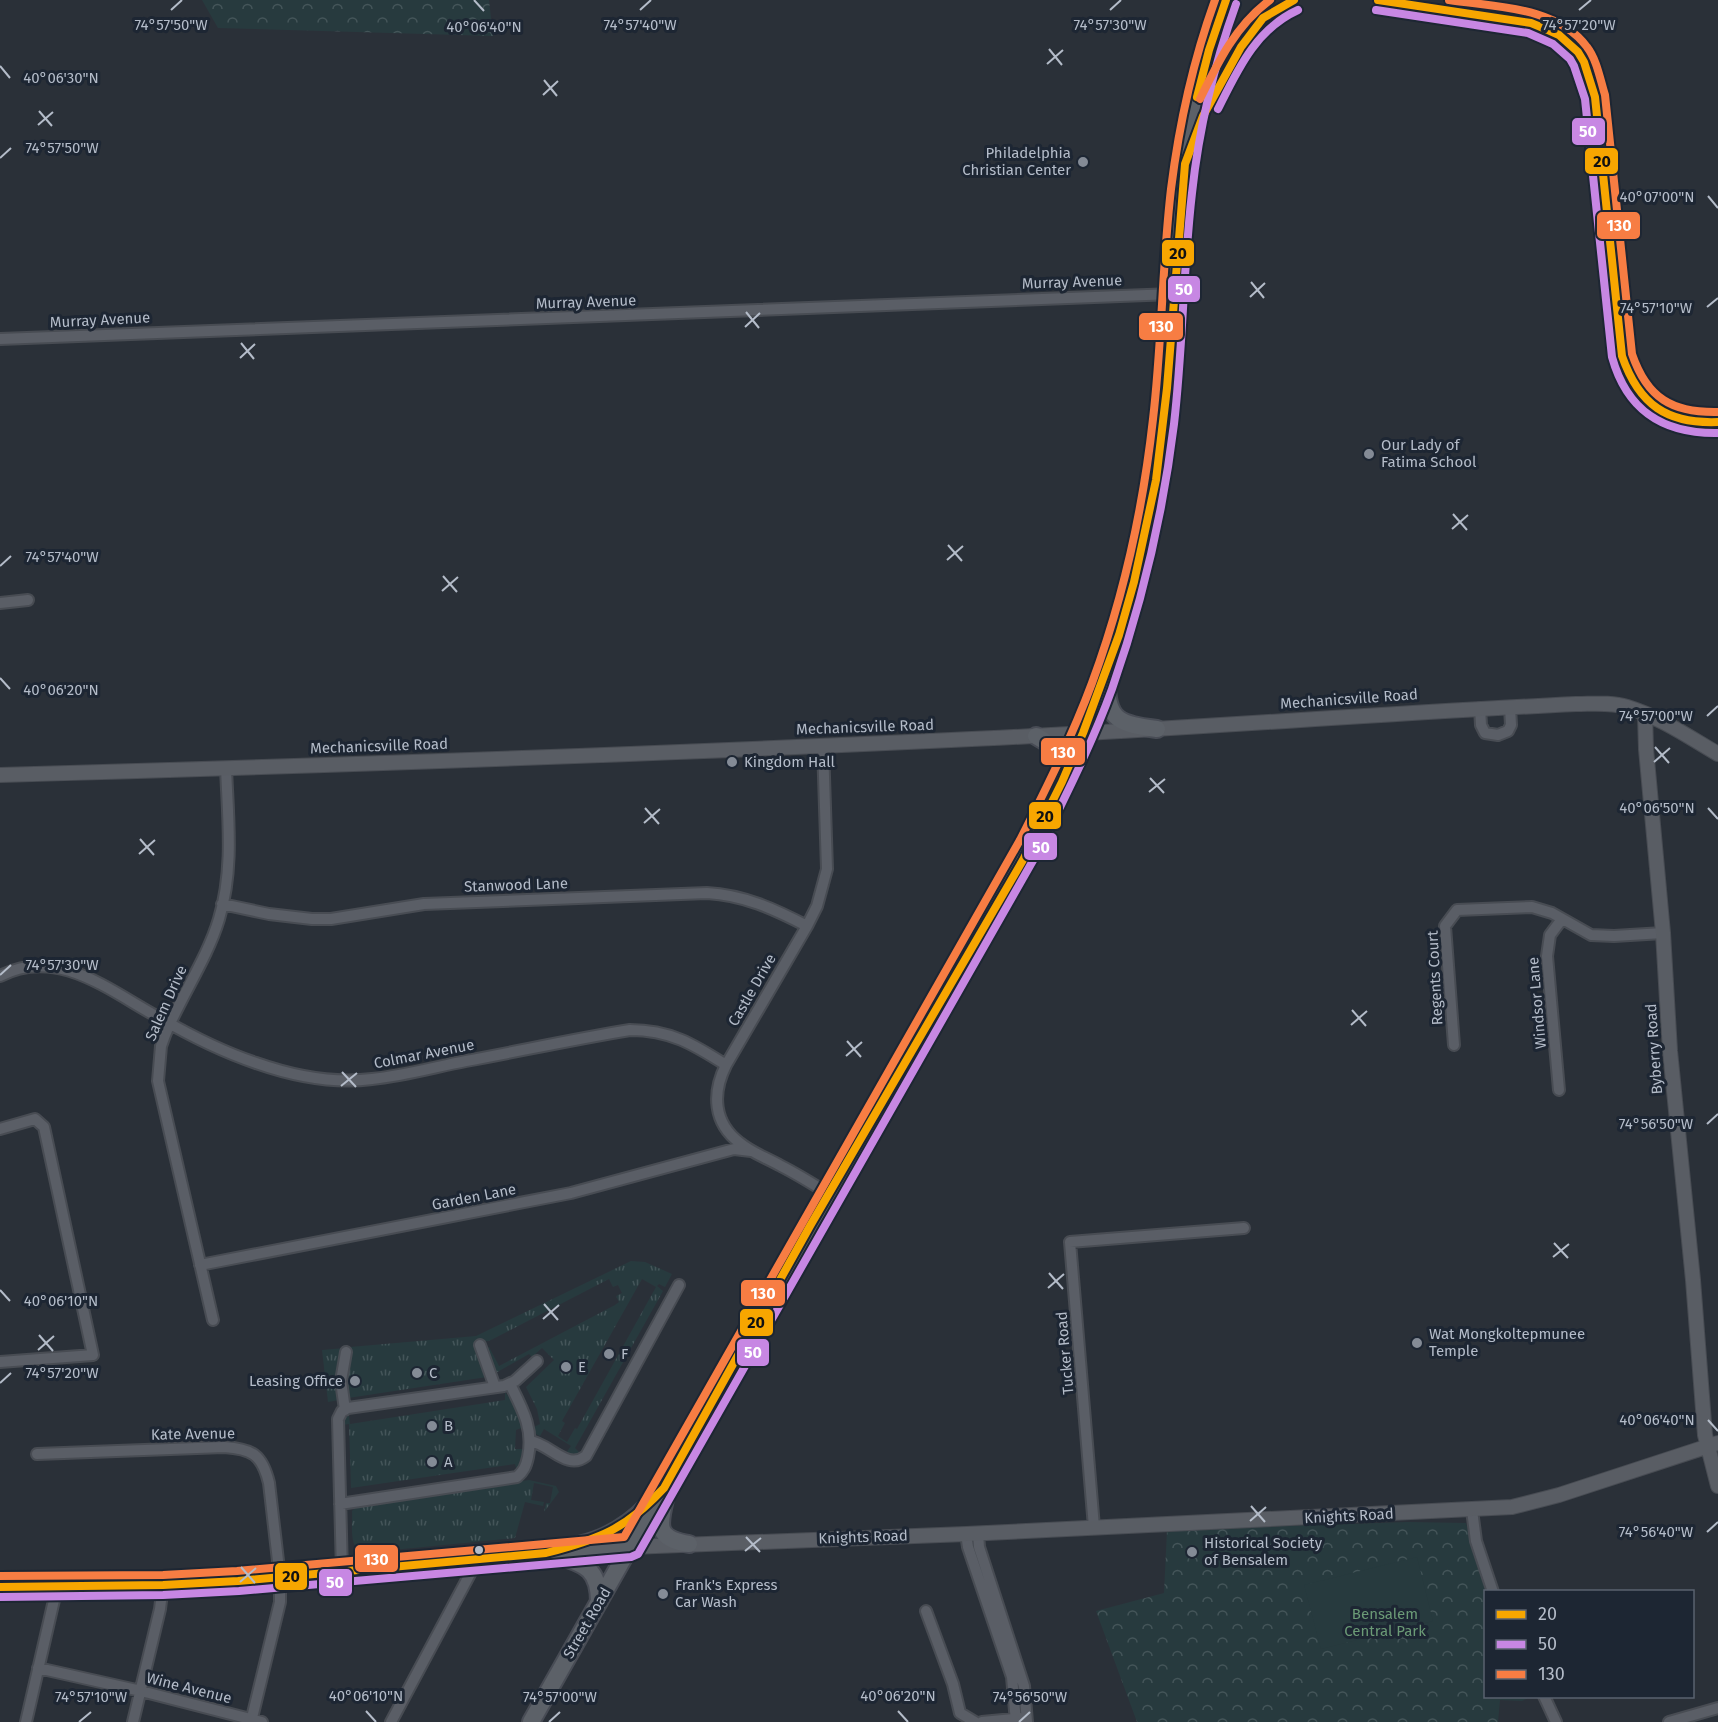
<svg xmlns="http://www.w3.org/2000/svg" width="1718" height="1722" viewBox="0 0 1718 1722" font-family="'Fira Sans',sans-serif">
	<style>
		.grass { fill: url(#grass-tufts); fill-rule: evenodd }
		.forest { fill: url(#forest-crowns) }
		.pitch { fill: #273a3e }
		.lines { fill: none; stroke-linecap: round; stroke-linejoin: round }
		.street-casing { stroke: #484c53; stroke-width: 14 }
		.secondary-casing { stroke: #484c53; stroke-width: 16 }
		.primary-casing { stroke: #484c55; stroke-width: 20 }
		.street { stroke: #5a5e66; stroke-width: 10 }
		.secondary { stroke: #595d64; stroke-width: 14 }
		.primary { stroke: #5c6168; stroke-width: 16 }
		.bus-1-casing { stroke: #1d2633; stroke-width: 12 }
		.bus-2-casing { stroke: #1d2633; stroke-width: 12 }
		.bus-3-casing { stroke: #1d2633; stroke-width: 12 }
		.bus-1 { stroke: #f7a600; stroke-width: 8 }
		.bus-2 { stroke: #c787e3; stroke-width: 8 }
		.bus-3 { stroke: #f77d43; stroke-width: 8 }
		.ticks { fill: none; stroke: #b4bcc9; stroke-width: 2 }
		.poi-dot { fill: #848b96; stroke: #1d2633; stroke-width: 2 }
		.bus-dot { fill: #b4bcc9; stroke: #1d2633; stroke-width: 2 }
		.labels { text-anchor: middle; stroke-width: 6; stroke-linejoin: round; paint-order: stroke }
		.poi-label { font-size: 15px; fill: #b4bcc9; stroke: #1d2633; text-anchor: start }
		.street-label { font-size: 15px; fill: #b4bcc9; stroke: #1d2633 }
		.park-label { font-size: 15px; fill: #6b9a76; stroke: #1d2633 }
		.ticks-label { font-size: 15px; text-anchor: middle; fill: #b4bcc9; stroke: #1d2633; stroke-width: 6; stroke-linejoin: round; paint-order: stroke }
		.line-badge { stroke: #1d2633; stroke-width: 2 }
		.badge-label { font-size: 16px; text-anchor: middle; font-weight: bold; fill: #fff }
		.pale-badge-label { font-size: 16px; text-anchor: middle; font-weight: bold; fill: #111 }
	</style>
	<defs>
		<pattern id="grass-tufts" width="24" height="20" patternUnits="userSpaceOnUse" patternTransform="scale(1.5)"><rect width="24" height="20" fill="#273a3e"/><path d="M3 7l-1-3M5 7V3M7 7l1-3M15 17l-1-3M17 17v-4M19 17l1-3" fill="none" stroke="#445559"/></pattern>
		<pattern id="forest-crowns" width="20" height="18" patternUnits="userSpaceOnUse" patternTransform="scale(1.5)"><rect width="20" height="18" fill="#273a3e"/><path d="M2 6a3 3 0 1 1 6 0M12 15a3 3 0 1 1 6 0" fill="none" stroke="#445559"/></pattern>
	</defs>
	<rect width="100%" height="100%" fill="#2a3038"/>
	<path class="grass" d="M631,1261L645,1262L672,1274L665,1287L659,1284L657,1286L663,1291L575,1448L581,1454L571,1456L566,1453L571,1446L544,1429L540,1436L534,1433L532,1428L540,1424L537,1409L526,1387L554,1360L542,1348L532,1357L529,1354L494,1374L484,1348L489,1347L499,1366L615,1305L619,1302L616,1296L622,1293L618,1285L613,1287L609,1279L489,1341L479,1342L487,1377L348,1398C344,1382 343,1363 350,1347L476,1336ZM642,1279L656,1287L577,1429L575,1428L567,1442L558,1436L565,1423L562,1421Z
		M345,1348L339,1400L328,1402L322,1350Z
		M505,1392L516,1407L524,1427L516,1430L515,1449H523L517,1471L515,1464L351,1488L349,1424L342,1425V1418L349,1416L350,1424L505,1400Z
		M529,1480L556,1486L559,1492L544,1512L546,1503H550L553,1487L534,1483L531,1500L544,1502L543,1506L525,1502L515,1538L362,1553C348,1546 353,1524 352,1511L358,1505Z"/>
	<path class="forest" d="M202,0H489L493,36L218,28Z
		M1408,1522L1466,1523L1486,1591V1696L1530,1697L1522,1701L1500,1700L1498,1722H1137L1096,1611L1164,1593L1167,1530Z"/>
	<path class="pitch" d="M1417,1557L1433,1621L1321,1649L1304,1585Z"/>
	<g class="lines">
		<defs>
			<path id="street" d="M0,339L1173,294
				M0,603L28,600
				M1480,708L1481,725L1485,733L1498,735L1508,731L1511,725L1510,707
				M823,746L827,869L817,906L807,926L726,1065C712,1093 713,1123 740,1143C752,1153 767,1158 781,1166C797,1174 813,1184 829,1194
				M222,904L269,914L312,919H331L424,904L707,893C744,895 774,909 807,926
				M0,976C57,946 110,991 158,1017C189,1035 223,1052 256,1063C293,1076 333,1084 372,1079C404,1076 435,1067 466,1061C520,1051 575,1039 630,1030C670,1030 693,1044 726,1065
				M1454,1045L1445,926L1457,910L1532,907L1552,913L1591,935L1614,936L1663,933
				M1559,1090L1547,956L1550,935L1562,919
				M0,1129L35,1119L44,1127L93,1355L0,1362
				M200,1265L571,1193L734,1149L751,1151
				M213,1320L158,1081L161,1046L165,1035C181,996 207,959 219,919C234,869 228,819 226,768
				M480,1345L495,1387
				M345,1410L341,1381L346,1352
				M530,1441C550,1444 567,1471 586,1456L679,1285
				M37,1454L224,1447C252,1449 262,1454 269,1483L280,1578V1602L251,1722
				M340,1504L517,1477C524,1471 526,1466 528,1457C534,1429 522,1408 510,1384
				M1472,1510L1476,1541L1493,1592
				M1094,1527L1070,1242L1244,1228
				M978,1533L979,1547L1024,1686L1027,1722
				M966,1534L968,1547L1012,1677L1016,1722
				M342,1572L338,1419L342,1411L348,1408L504,1386L515,1381L537,1361
				M926,1611L953,1684L960,1713L975,1722
				M38,1668L141,1691L262,1722
				M1544,1696L1556,1722
				M26,1722L57,1587
				M133,1722L160,1609L163,1585
				M391,1722L478,1559
				M982,1722L1023,1718
				M1669,1722L1718,1708"/>
			<path id="secondary" d="M1645,714L1646,749L1663,933L1670,1051L1693,1280L1705,1435L1718,1486
				M0,775C317,766 634,755 951,740C1160,731 1368,714 1576,704C1593,704 1611,702 1627,707C1660,717 1689,737 1718,754
				M630,1547L966,1534L1512,1507L1559,1495L1718,1443"/>
			<path id="primary" d="M1107,680C1106,722 1121,724 1157,729
				M1036,736C1054,745 1063,761 1062,781
				M666,1495C659,1525 654,1538 689,1544
				M579,1545C605,1539 629,1525 647,1506
				M558,1556C586,1564 599,1570 599,1602
				M0,1587L163,1585L238,1581L630,1547
				M531,1722C645,1522 756,1320 871,1120C961,965 1061,813 1117,642C1144,560 1159,476 1167,391C1174,316 1174,240 1184,165C1192,109 1206,53 1226,0"/>
		</defs>
		<use href="#street" class="street-casing"/>
		<use href="#secondary" class="secondary-casing"/>
		<use href="#primary" class="primary-casing"/>
		<use href="#street" class="street"/>
		<use href="#secondary" class="secondary"/>
		<use href="#primary" class="primary"/>
		<defs>
			<path id="bus-1" d="M1378,0L1531,23L1548,30L1559,35L1578,52L1584,62L1595,97L1622,356C1639,405 1667,424 1718,422
				M1197,97L1209,50L1226,0
				M0,1587L163,1585L238,1581L546,1553C600,1539 626,1529 664,1488L810,1226L1023,860L1062,782L1083,733L1119,635L1134,582L1156,480L1167,388L1185,164L1203,116L1241,47L1263,18L1294,0"/>
			<path id="bus-2" d="M1376,10L1528,33L1544,40L1553,44L1570,59L1574,66L1585,99L1612,357C1627,411 1663,434 1718,433
				M1218,109C1238,69 1256,29 1298,10
				M0,1597L163,1595L239,1591L631,1557L638,1554L1039,850C1065,797 1092,744 1112,689C1142,603 1163,514 1174,424C1183,347 1183,270 1192,193C1199,128 1214,65 1236,4"/>
			<path id="bus-3" d="M1449,0C1494,7 1557,6 1587,47C1597,60 1600,79 1605,95L1632,354C1647,398 1672,413 1718,412
				M1200,99C1218,62 1236,25 1270,0
				M0,1576L163,1575L237,1571L624,1537L1020,840C1046,789 1072,737 1092,683C1123,599 1143,509 1153,419C1162,343 1162,266 1171,189C1179,125 1193,61 1215,0"/>
		</defs>
		<use href="#bus-1" class="bus-1-casing"/>
		<use href="#bus-2" class="bus-2-casing"/>
		<use href="#bus-3" class="bus-3-casing"/>
		<use href="#bus-1" class="bus-1"/>
		<use href="#bus-2" class="bus-2"/>
		<use href="#bus-3" class="bus-3"/>
	</g>
	<path class="ticks" d="M474,0L484,11M171,10L182,0M640,10L651,0M1110,10L1121,0M1579,10L1591,0M1049,49L1062,65M1047,64L1063,50M0,66L10,78M544,80L557,96M543,95L558,81M39,111L52,126M38,125L53,112M0,158L11,148M1708,196L1718,208M1251,282L1264,298M1250,297L1265,283M1707,307L1718,298M746,312L759,328M745,327L760,313M241,343L254,359M240,358L255,344M1453,514L1467,530M1452,529L1468,515M948,545L962,561M947,560L963,546M0,566L11,556M443,576L457,592M442,591L458,577M0,678L10,689M1707,716L1718,706M1655,747L1669,763M1654,762L1670,748M1150,778L1164,793M1149,792L1165,779M645,808L659,824M1708,808L1718,819M644,823L660,809M140,839L154,855M139,854L155,840M0,975L11,965M1352,1010L1366,1026M1351,1025L1367,1011M847,1041L861,1057M846,1056L862,1042M342,1072L356,1087M341,1086L357,1073M1707,1124L1718,1114M1554,1243L1568,1258M1553,1257L1569,1244M1049,1273L1063,1289M1048,1288L1064,1274M0,1290L10,1301M544,1304L558,1320M543,1319L559,1305M39,1335L53,1351M38,1350L54,1336M0,1383L11,1373M1708,1420L1718,1431M1251,1506L1265,1522M1250,1521L1266,1507M1707,1532L1718,1522M746,1537L760,1552M745,1551L761,1538M241,1567L255,1583M240,1582L256,1568M366,1711L376,1722M898,1711L908,1722M79,1722L91,1712M549,1722L560,1712M1019,1722L1030,1712"/>
	<g class="poi-dot">
		<circle cx="1083" cy="162" r="6"/>
		<circle cx="1369" cy="454" r="6"/>
		<circle cx="732" cy="762" r="6"/>
		<circle cx="1417" cy="1343" r="6"/>
		<circle cx="609" cy="1354" r="6"/>
		<circle cx="566" cy="1367" r="6"/>
		<circle cx="417" cy="1373" r="6"/>
		<circle cx="355" cy="1381" r="6"/>
		<circle cx="432" cy="1426" r="6"/>
		<circle cx="432" cy="1462" r="6"/>
		<circle cx="1192" cy="1552" r="6"/>
		<circle cx="663" cy="1594" r="6"/>
	</g>
	<circle class="bus-dot" cx="479" cy="1550" r="5"/>
	<g class="labels">
		<g class="poi-label">
			<text x="1071" y="158" text-anchor="end">Philadelphia<tspan x="1071" dy="17">Christian Center</tspan></text>
			<text x="1381" y="450">Our Lady of<tspan x="1381" dy="17">Fatima School</tspan></text>
			<text x="744" y="767">Kingdom Hall</text>
			<text x="1429" y="1339">Wat Mongkoltepmunee<tspan x="1429" dy="17">Temple</tspan></text>
			<text x="621" y="1359">F</text>
			<text x="578" y="1372">E</text>
			<text x="429" y="1378">C</text>
			<text x="343" y="1386" text-anchor="end">Leasing Office</text>
			<text x="444" y="1431">B</text>
			<text x="444" y="1467">A</text>
			<text x="1204" y="1548">Historical Society<tspan x="1204" dy="17">of Bensalem</tspan></text>
			<text x="675" y="1590">Frank's Express<tspan x="675" dy="17">Car Wash</tspan></text>
		</g>
		<g class="street-label">
			<text transform="translate(1072 282) rotate(-2)" y="5">Murray Avenue</text>
			<text transform="translate(586 302) rotate(-2)" y="5">Murray Avenue</text>
			<text transform="translate(100 320) rotate(-3)" y="5">Murray Avenue</text>
			<text transform="translate(1349 699) rotate(-4)" y="5">Mechanicsville Road</text>
			<text transform="translate(865 727) rotate(-2)" y="5">Mechanicsville Road</text>
			<text transform="translate(379 746) rotate(-2)" y="5">Mechanicsville Road</text>
			<text transform="translate(516 885) rotate(-2)" y="5">Stanwood Lane</text>
			<text transform="translate(1435 978) rotate(-93)" y="5">Regents Court</text>
			<text transform="translate(752 990) rotate(-60)" y="5">Castle Drive</text>
			<text transform="translate(166 1003) rotate(-66)" y="5">Salem Drive</text>
			<text transform="translate(1537 1003) rotate(-95)" y="5">Windsor Lane</text>
			<text transform="translate(1654 1049) rotate(-94)" y="5">Byberry Road</text>
			<text transform="translate(424 1054) rotate(-11)" y="5">Colmar Avenue</text>
			<text transform="translate(474 1197) rotate(-11)" y="5">Garden Lane</text>
			<text transform="translate(1065 1353) rotate(-95)" y="5">Tucker Road</text>
			<text transform="translate(193 1434) rotate(-1)" y="5">Kate Avenue</text>
			<text transform="translate(1349 1516) rotate(-3)" y="5">Knights Road</text>
			<text transform="translate(863 1537) rotate(-2)" y="5">Knights Road</text>
			<text transform="translate(587 1623) rotate(-60)" y="5">Street Road</text>
			<text transform="translate(189 1688) rotate(14)" y="5">Wine Avenue</text>
		</g>
		<g class="park-label">
			<text x="1385" y="1619">Bensalem<tspan x="1385" dy="17">Central Park</tspan></text>
		</g>
	</g>
	<g class="ticks-label">
		<text x="171" y="30">74°57'50"W</text>
		<text x="640" y="30">74°57'40"W</text>
		<text x="1110" y="30">74°57'30"W</text>
		<text x="1579" y="30">74°57'20"W</text>
		<text x="484" y="32">40°06'40"N</text>
		<text x="61" y="83">40°06'30"N</text>
		<text x="62" y="153">74°57'50"W</text>
		<text x="1657" y="202">40°07'00"N</text>
		<text x="1656" y="313">74°57'10"W</text>
		<text x="62" y="562">74°57'40"W</text>
		<text x="61" y="695">40°06'20"N</text>
		<text x="1656" y="721">74°57'00"W</text>
		<text x="1657" y="813">40°06'50"N</text>
		<text x="62" y="970">74°57'30"W</text>
		<text x="1656" y="1129">74°56'50"W</text>
		<text x="61" y="1306">40°06'10"N</text>
		<text x="62" y="1378">74°57'20"W</text>
		<text x="1657" y="1425">40°06'40"N</text>
		<text x="1656" y="1537">74°56'40"W</text>
		<text x="366" y="1701">40°06'10"N</text>
		<text x="898" y="1701">40°06'20"N</text>
		<text x="91" y="1702">74°57'10"W</text>
		<text x="560" y="1702">74°57'00"W</text>
		<text x="1030" y="1702">74°56'50"W</text>
	</g>
	<g class="line-badge">
		<rect x="1571" y="117" width="35" height="29" rx="6" fill="#c787e3"/>
		<rect x="1584" y="147" width="35" height="28" rx="6" fill="#f7a600"/>
		<rect x="1596" y="211" width="45" height="29" rx="6" fill="#f77d43"/>
		<rect x="1161" y="239" width="34" height="28" rx="6" fill="#f7a600"/>
		<rect x="1167" y="275" width="34" height="28" rx="6" fill="#c787e3"/>
		<rect x="1138" y="312" width="46" height="29" rx="6" fill="#f77d43"/>
		<rect x="1040" y="737" width="46" height="29" rx="6" fill="#f77d43"/>
		<rect x="1028" y="801" width="34" height="29" rx="6" fill="#f7a600"/>
		<rect x="1023" y="832" width="35" height="29" rx="6" fill="#c787e3"/>
		<rect x="740" y="1279" width="46" height="28" rx="6" fill="#f77d43"/>
		<rect x="739" y="1308" width="35" height="29" rx="6" fill="#f7a600"/>
		<rect x="736" y="1338" width="34" height="29" rx="6" fill="#c787e3"/>
		<rect x="354" y="1544" width="45" height="29" rx="6" fill="#f77d43"/>
		<rect x="274" y="1562" width="34" height="29" rx="6" fill="#f7a600"/>
		<rect x="318" y="1568" width="35" height="29" rx="6" fill="#c787e3"/>
	</g>
	<g class="badge-label">
		<text x="1588" y="137">50</text>
		<text x="1619" y="231">130</text>
		<text x="1184" y="295">50</text>
		<text x="1161" y="332">130</text>
		<text x="1063" y="758">130</text>
		<text x="1041" y="853">50</text>
		<text x="763" y="1299">130</text>
		<text x="753" y="1358">50</text>
		<text x="376" y="1565">130</text>
		<text x="335" y="1588">50</text>
	</g>
	<g class="pale-badge-label">
		<text x="1602" y="167">20</text>
		<text x="1178" y="259">20</text>
		<text x="1045" y="822">20</text>
		<text x="756" y="1328">20</text>
		<text x="291" y="1582">20</text>
	</g>
	<rect x="1484" y="1590" width="210" height="108" fill="#1d2633" stroke="#59626f" stroke-width="1.5"/>
	<rect x="1496" y="1610" width="30" height="9" fill="#f7a600" stroke="#59626f" stroke-width="1.5"/>
	<text x="1538" y="1620" font-size="18" fill="#b4bcc9">20</text>
	<rect x="1496" y="1640" width="30" height="9" fill="#c787e3" stroke="#59626f" stroke-width="1.5"/>
	<text x="1538" y="1650" font-size="18" fill="#b4bcc9">50</text>
	<rect x="1496" y="1670" width="30" height="9" fill="#f77d43" stroke="#59626f" stroke-width="1.5"/>
	<text x="1538" y="1680" font-size="18" fill="#b4bcc9">130</text>
</svg>
